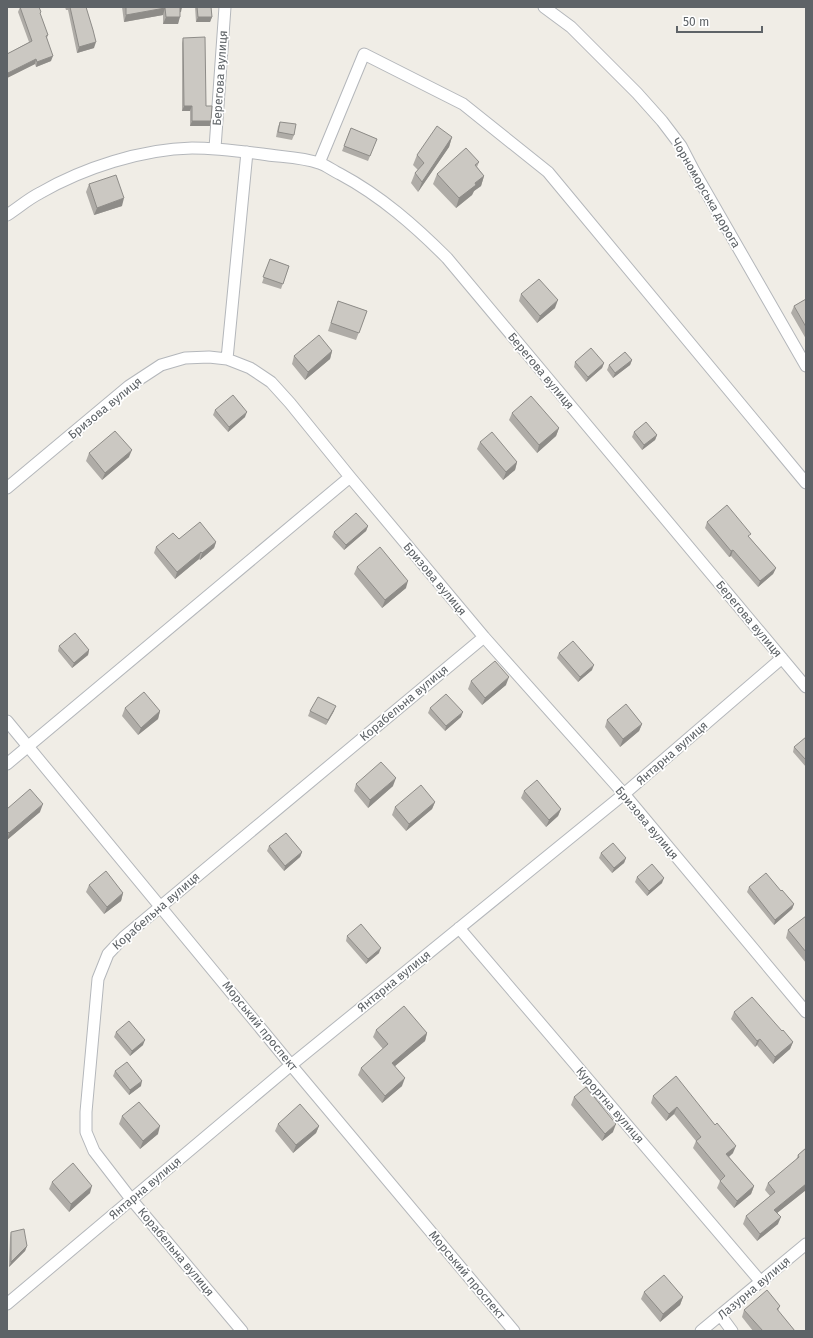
<svg xmlns="http://www.w3.org/2000/svg" width="813" height="1338" viewBox="0 0 813 1338" font-family="'Fira Sans',sans-serif">
	<style>
		.lines { fill: none; stroke-linecap: round; stroke-linejoin: round }
		.minor-casing { stroke: #b4b7bb; stroke-width: 13 }
		.minor { stroke: #fff; stroke-width: 11 }
		.wall { fill: #afaca7 }
		.shaded-wall { fill: #8e8c88 }
		.building { fill: #cbc8c2; stroke: #8e8c88 }
		.labels { text-anchor: middle; stroke-width: 3.5; stroke-linejoin: round; paint-order: stroke }
		.street-label { font-size: 12px; fill: #5e6367; stroke: #fff }
	</style>
	<rect width="100%" height="100%" fill="#f0ede6"/>
	<g class="lines">
		<defs>
			<path id="minor" d="M544,7L571,27L637,93L662,121L681,146L694,171L806,366
				M215,148L225,7
				M319,163L364,54L463,104L548,172L806,483
				M7,215C18,208 28,199 40,193C83,168 142,149 192,148C216,148 239,151 262,154C280,157 301,157 319,163C326,165 333,171 340,174C381,196 415,226 447,258L806,687
				M227,359L247,152
				M7,488L129,386L161,365L185,358L209,357L227,359L250,368L271,382L290,403L350,477L484,637L624,794L806,1012
				M7,721L291,1065L514,1331
				M7,764L350,477
				M459,928L761,1282
				M7,1304L291,1065L624,794L782,658
				M721,1316L732,1331
				M242,1331L131,1199L94,1151L86,1132V1112L98,979L108,954L124,937L484,637
				M701,1331L806,1244"/>
		</defs>
		<use href="#minor" class="minor-casing"/>
		<use href="#minor" class="minor"/>
	</g>
	<path class="wall" d="M20,7L40,14L48,35L47,38L51,61L36,67L35,64L7,78V54L29,42L18,12Z
		M65,7H86L94,48L77,53L68,10H66Z
		M122,7H182L180,12L178,24H163V15L124,22Z
		M195,7H211L212,17L210,22H196Z
		M183,38L206,106L211,121L210,126H190V111H182V43Z
		M280,122L294,135L292,140L276,137L278,127Z
		M351,128L377,139L368,161L342,151Z
		M452,137L449,147L418,192L411,183L415,173L418,170L413,165L417,155Z
		M479,162L477,167L484,176L481,186L474,191L472,195L456,208L433,184L437,174Z
		M89,184L122,206L94,215L86,192Z
		M270,259L289,266L281,289L262,283Z
		M521,294L555,308L537,323L519,301Z
		M806,299V339L791,313L794,306Z
		M338,301L367,311L356,340L328,331Z
		M332,351L330,359L305,380L292,364L294,356Z
		M632,360L630,365L613,378L607,370L609,365Z
		M575,362L604,363L602,368L586,382L574,367Z
		M215,410L245,417L228,432L213,415Z
		M512,413L559,428L556,436L537,453L509,420Z
		M634,432L657,435L655,440L642,450L632,437Z
		M480,442L517,462L515,470L503,480L477,449Z
		M89,453L129,457L102,480L86,461Z
		M707,522L750,538L776,568L773,574L758,587L731,556L729,557L705,528Z
		M368,526L366,531L344,550L332,537L334,532Z
		M179,539L216,542L214,548L200,560L199,559L175,579L154,553L156,547Z
		M357,567L406,588L382,608L354,574Z
		M59,646L89,650L88,655L72,668L58,651Z
		M559,653L592,670L578,682L557,658Z
		M471,681L506,685L482,705L468,689Z
		M125,708L160,711L158,719L138,735L122,716Z
		M430,708L461,717L445,731L428,713Z
		M310,711H334L326,725L308,716Z
		M607,720L642,724L639,731L620,747L605,727Z
		M806,737V767L793,752L794,747Z
		M356,784L393,786L368,808L354,791Z
		M524,791L561,809L558,816L546,827L521,798Z
		M435,802L432,809L406,831L392,815L395,807Z
		M7,809L40,812L7,840Z
		M269,846L302,852L300,857L284,871L267,851Z
		M601,853L626,858L624,863L612,873L599,858Z
		M637,877L662,883L647,896L635,882Z
		M89,885L123,893L121,901L104,914L86,892Z
		M749,887L781,891L794,904L792,909L774,925L747,892Z
		M806,916V963L786,938L788,930Z
		M347,936L379,953L366,964L346,941Z
		M734,1012L782,1031L793,1042L790,1049L773,1064L757,1045L755,1047L731,1019Z
		M376,1030L427,1033L425,1041L395,1066L402,1086L382,1103L358,1075L361,1068L383,1049L373,1037Z
		M116,1032L143,1045L130,1056L114,1037Z
		M115,1071L141,1086L129,1095L113,1076Z
		M676,1076L733,1153L729,1157L754,1186L751,1194L734,1208L717,1188L720,1181L693,1148L696,1141L674,1114L666,1121L651,1103L653,1096Z
		M574,1097L613,1132L602,1141L571,1105Z
		M122,1116L158,1134L140,1149L119,1124Z
		M278,1124L319,1126L316,1133L293,1153L275,1131Z
		M806,1148V1190L777,1213L778,1224L757,1241L743,1224L746,1216L770,1196L765,1190L768,1183L796,1160L798,1155Z
		M52,1182L90,1193L69,1212L49,1189Z
		M11,1232L27,1246L25,1251L9,1267L10,1237Z
		M644,1292L683,1297L680,1305L660,1322L641,1299Z
		M780,1306L778,1311L795,1331H753L742,1317L744,1310Z"/>
	<path class="shaded-wall" d="M179,7H182L181,12L177,13Z
		M165,8L163,15L124,22L126,15Z
		M166,17H180L178,24H163Z
		M198,17H212L210,22H196Z
		M96,42L94,48L77,53L79,47Z
		M53,56L51,61L36,67L37,62Z
		M36,59L35,64L7,78L8,73Z
		M184,106H192L190,111H182Z
		M192,121H211L210,126H190Z
		M452,137L449,147L418,192L422,182Z
		M484,176L481,186L474,191L472,195L456,208L459,198L475,183Z
		M124,198L122,206L94,215L97,208Z
		M558,300L555,308L537,323L540,316Z
		M332,351L330,359L305,380L308,372Z
		M632,360L630,365L613,378L615,373Z
		M604,363L602,368L586,382L588,377Z
		M247,412L245,417L228,432L229,427Z
		M559,428L556,436L537,453L539,445Z
		M657,435L655,440L642,450L644,445Z
		M132,450L129,457L102,480L105,473Z
		M517,462L515,470L503,480L506,472Z
		M368,526L366,531L344,550L346,545Z
		M216,542L214,548L200,560L202,553Z
		M733,550L731,556L729,557L731,551Z
		M201,552L199,559L175,579L177,572Z
		M776,568L773,574L758,587L760,581Z
		M408,581L406,588L382,608L385,600Z
		M89,650L88,655L72,668L74,663Z
		M594,665L592,670L578,682L580,677Z
		M509,677L506,685L482,705L485,698Z
		M336,706L334,711L326,725L328,720Z
		M160,711L158,719L138,735L141,728Z
		M463,712L461,717L445,731L446,726Z
		M642,724L639,731L620,747L623,739Z
		M396,778L393,786L368,808L370,800Z
		M435,802L432,809L406,831L409,824Z
		M43,804L40,812L7,840L9,833Z
		M561,809L558,816L546,827L549,820Z
		M302,852L300,857L284,871L285,866Z
		M626,858L624,863L612,873L614,868Z
		M664,878L662,883L647,896L649,891Z
		M123,893L121,901L104,914L107,907Z
		M794,904L792,909L774,925L775,920Z
		M381,948L379,953L366,964L368,959Z
		M427,1033L425,1041L389,1071L392,1063Z
		M760,1039L757,1045L755,1047L757,1041Z
		M145,1040L143,1045L130,1056L132,1051Z
		M793,1042L790,1049L773,1064L775,1057Z
		M405,1078L402,1086L382,1103L385,1096Z
		M142,1081L141,1086L129,1095L130,1090Z
		M677,1107L674,1114L666,1121L669,1114Z
		M616,1124L613,1132L602,1141L605,1134Z
		M160,1126L158,1134L140,1149L143,1141Z
		M319,1126L316,1133L293,1153L296,1145Z
		M736,1146L733,1153L724,1161L726,1154Z
		M806,1184V1190L772,1217L774,1210Z
		M92,1186L90,1193L69,1212L71,1204Z
		M754,1186L751,1194L734,1208L737,1201Z
		M781,1217L778,1224L757,1241L760,1234Z
		M27,1246L25,1251L9,1267L11,1262Z
		M683,1297L680,1305L660,1322L663,1314Z"/>
	<path class="building" d="M20,7H39L41,12L40,13L48,35L46,36L53,56L37,62L36,59L8,73L7,70V54L32,41Z
		M70,7H86L93,30L96,42L79,47Z
		M126,7H180V17H166L165,8L126,15Z
		M197,7H211L212,17H198Z
		M205,37L206,106H212L211,121H192V106H184L183,38Z
		M280,122L296,124L294,135L278,132Z
		M437,126L452,137L422,182L415,173L424,163L417,155Z
		M351,128L377,139L370,156L344,146Z
		M466,148L479,162L475,165L484,176L475,183L476,185L459,198L437,174Z
		M116,175L124,198L97,208L89,184Z
		M270,259L289,266L283,284L263,277Z
		M539,279L558,300L540,316L521,294Z
		M806,299V327L794,306Z
		M338,301L367,311L359,333L331,323Z
		M319,335L332,351L308,372L294,356Z
		M591,348L604,363L588,377L575,362Z
		M625,352L632,360L615,373L609,365Z
		M233,395L247,412L229,427L215,410Z
		M531,396L559,428L539,445L512,413Z
		M646,422L657,435L644,445L634,432Z
		M115,431L132,450L105,473L89,453Z
		M492,432L517,462L506,472L480,442Z
		M727,505L751,534L748,536L776,568L760,581L733,550L731,551L707,522Z
		M356,513L368,526L346,545L334,532Z
		M200,522L216,542L202,553L201,552L177,572L156,547L173,533L179,539Z
		M380,547L408,581L385,600L357,567Z
		M75,633L89,650L74,663L59,646Z
		M573,641L594,665L580,677L559,653Z
		M495,661L509,677L485,698L471,681Z
		M144,692L160,711L141,728L125,708Z
		M446,694L463,712L446,726L430,708Z
		M318,697L336,706L328,720L310,711Z
		M626,704L642,724L623,739L607,720Z
		M806,737V760L794,747Z
		M381,762L396,778L370,800L356,784Z
		M537,780L561,809L549,820L524,791Z
		M421,785L435,802L409,824L395,807Z
		M30,789L43,804L9,833L7,831V809Z
		M286,833L302,852L285,866L269,846Z
		M613,843L626,858L614,868L601,853Z
		M652,864L664,878L649,891L637,877Z
		M106,871L123,893L107,907L89,885Z
		M766,873L781,891L782,890L794,904L775,920L749,887Z
		M806,916V952L788,930Z
		M361,924L381,948L368,959L347,936Z
		M752,997L782,1031L783,1030L793,1042L775,1057L760,1039L757,1041L734,1012Z
		M404,1006L427,1033L392,1063L405,1078L385,1096L361,1068L388,1044L376,1030Z
		M129,1021L145,1040L132,1051L116,1032Z
		M127,1062L142,1081L130,1090L115,1071Z
		M676,1076L715,1125L717,1123L736,1146L726,1154L754,1186L737,1201L720,1181L725,1176L696,1141L701,1137L677,1107L669,1114L653,1096Z
		M586,1087L616,1124L605,1134L574,1097Z
		M139,1102L160,1126L143,1141L122,1116Z
		M300,1104L319,1126L296,1145L278,1124Z
		M806,1148V1184L774,1210L781,1217L760,1234L746,1216L775,1192L768,1183L799,1157L798,1155Z
		M73,1163L92,1186L71,1204L52,1182Z
		M24,1229L27,1246L11,1262V1232Z
		M664,1275L683,1297L663,1314L644,1292Z
		M767,1290L780,1306L777,1309L795,1331H763L744,1310Z"/>
	<g class="labels">
		<g class="street-label">
			<text transform="translate(220 78) rotate(-86)" y="4">Берегова вулиця</text>
			<text transform="translate(706 193) rotate(60)" y="4">Чорноморська дорога</text>
			<text transform="translate(541 371) rotate(50)" y="4">Берегова вулиця</text>
			<text transform="translate(105 408) rotate(-39)" y="4">Бризова вулиця</text>
			<text transform="translate(435 579) rotate(50)" y="4">Бризова вулиця</text>
			<text transform="translate(749 619) rotate(50)" y="4">Берегова вулиця</text>
			<text transform="translate(404 703) rotate(-40)" y="4">Корабельна вулиця</text>
			<text transform="translate(672 753) rotate(-41)" y="4">Янтарна вулиця</text>
			<text transform="translate(647 823) rotate(50)" y="4">Бризова вулиця</text>
			<text transform="translate(156 911) rotate(-41)" y="4">Корабельна вулиця</text>
			<text transform="translate(394 981) rotate(-39)" y="4">Янтарна вулиця</text>
			<text transform="translate(260 1026) rotate(51)" y="4">Морський проспект</text>
			<text transform="translate(610 1105) rotate(49)" y="4">Курортна вулиця</text>
			<text transform="translate(145 1188) rotate(-40)" y="4">Янтарна вулиця</text>
			<text transform="translate(176 1252) rotate(50)" y="4">Корабельна вулиця</text>
			<text transform="translate(467 1275) rotate(50)" y="4">Морський проспект</text>
			<text transform="translate(754 1288) rotate(-40)" y="4">Лазурна вулиця</text>
		</g>
	</g>
	<rect width="813" height="1338" fill="none" stroke="#5e6367" stroke-width="16"/>
	<path d="M677 26v6h85v-6" fill="none" stroke="#5e6367" stroke-width="2"/>
	<text x="683" y="26" font-size="12" fill="#5e6367" stroke="#ffffff" stroke-width="3" paint-order="stroke">50 m</text>
</svg>
